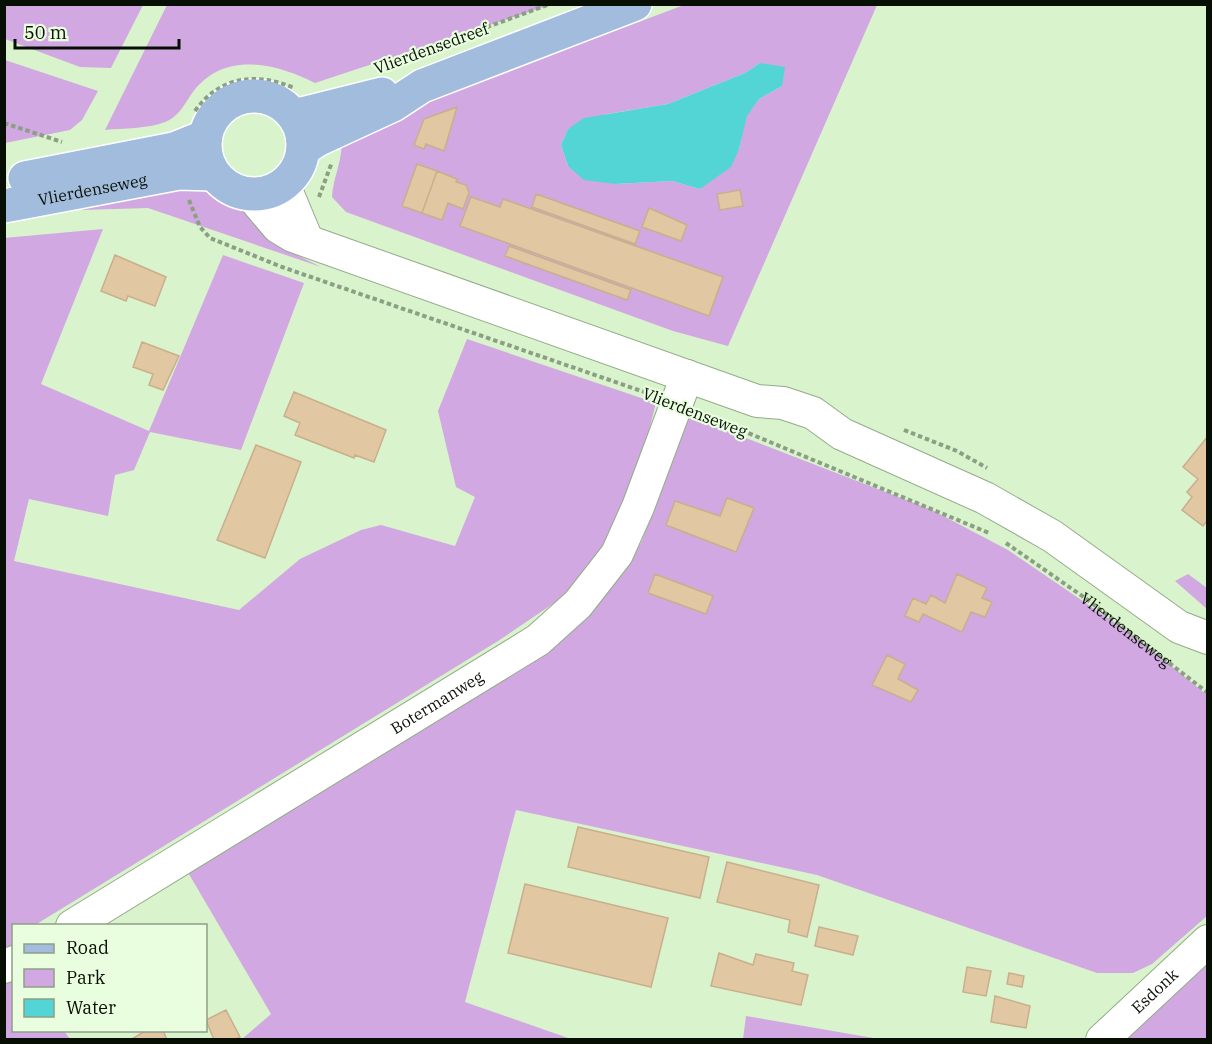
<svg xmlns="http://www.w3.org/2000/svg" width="1212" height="1044" viewBox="0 0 1212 1044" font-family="'IBM Plex Serif',serif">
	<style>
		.green { fill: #d1a8e2; fill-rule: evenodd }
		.water { fill: #53d5d6 }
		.building { fill: #e1c7a2; stroke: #c9af8b; stroke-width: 1.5 }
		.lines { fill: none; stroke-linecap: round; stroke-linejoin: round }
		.minor-casing { stroke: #93ac88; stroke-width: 34 }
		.major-casing { stroke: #fff; stroke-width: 36 }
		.path { stroke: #8b9f83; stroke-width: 4; stroke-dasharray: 4.5 3; stroke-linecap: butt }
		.minor { stroke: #fff; stroke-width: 32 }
		.major { stroke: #a2bcdd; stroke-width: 33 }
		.labels { text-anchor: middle; stroke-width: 4.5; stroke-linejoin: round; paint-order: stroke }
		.street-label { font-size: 16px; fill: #070f04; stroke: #e9fedf }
	</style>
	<rect width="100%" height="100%" fill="#d9f3cd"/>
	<path class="green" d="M4,5L5,4L143,5L111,68L80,67L5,39Z
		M167,5V4L550,5L315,83C277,64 228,51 196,88C186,100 181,116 165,122C148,129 123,128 105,130Z
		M684,5H877L728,346L673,331L346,212L332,197C333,176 344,159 341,137L383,118ZM760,63L782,86L759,99L746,116L739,149L700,189L672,181L615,184L568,166L561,145L568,129L607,114L668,104L745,73Z
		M5,60L98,91L82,120L70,130L5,143Z
		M154,187L212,188L226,200L248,207L293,253L321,267L148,208L81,210Z
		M103,229L41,384L149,431L223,255L304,283L241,450L150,432L134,470L115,475L108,516L29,499L14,561L239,610L300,559L361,530L381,525L455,546L475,497L456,487L438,411L467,339L656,403L645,446L607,550L593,568L563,597L498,641L35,925L14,926L13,939L11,941L14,945V1030L64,1031L70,1039H5L4,238Z
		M689,416L932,510L1008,550L1137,638L1207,695V916L1152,964L1133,973H1097L817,875L516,810L465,1002L571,1039H242L271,1014L186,869L577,621L608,592L641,543Z
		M1188,574L1207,588V609L1175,581Z
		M1207,960V1039L1121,1040Z
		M746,1016L879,1039H743Z"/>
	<path class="water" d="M760,63L785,67L782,86L759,99L747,116L739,149L731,167L700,189L672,181L615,184L584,180L568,166L561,145L568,129L584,118L668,104L745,73Z"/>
	<path class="building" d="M457,107L444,151L426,144L424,149L414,145L424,119Z
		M417,164L437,171L422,213L402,206Z
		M437,171L457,179L456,182L466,185L469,193L463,209L448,203L442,220L422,213Z
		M740,190L743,206L720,210L717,194Z
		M536,194L640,231L635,244L532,207Z
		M471,197L500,207L503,199L723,277L709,316L460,226Z
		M649,208L687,225L681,241L642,227Z
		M509,246L631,290L627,300L505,256Z
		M115,255L166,277L155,306L128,296L126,301L101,291Z
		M142,342L179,356L163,390L149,385L153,374L133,367Z
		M294,392L386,430L374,462L355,455L354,458L295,435L300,423L284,416Z
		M1208,436V520L1203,526L1182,510L1192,497L1187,492L1198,479L1183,467Z
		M256,445L301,462L265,558L217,540Z
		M727,498L754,508L736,552L666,525L675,501L720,516Z
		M655,574L713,596L706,614L648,593Z
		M957,574L987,588L982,598L992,602L985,617L971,612L962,632L923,614L919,622L905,616L913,598L926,604L931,595L945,603Z
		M887,655L905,664L898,679L918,690L911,702L872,685Z
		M578,827L709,857L700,898L568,867Z
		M727,862L819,885L807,937L788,932L790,920L717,902Z
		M525,884L668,918L651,987L508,953Z
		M819,927L858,936L853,955L815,946Z
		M719,953L753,965L756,954L794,963L792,971L808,975L801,1005L711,986Z
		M967,967L991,971L986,996L963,992Z
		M1009,973L1024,976L1022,987L1007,984Z
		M995,996L1030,1006L1026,1028L991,1022Z
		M226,1010L240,1037L234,1040H214L206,1020Z
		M147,1030H163L167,1040H130Z"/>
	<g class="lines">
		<defs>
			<g id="minor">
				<path d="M284,185L307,240"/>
				<path d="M251,195L278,227L293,236L757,401L783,403L813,413L842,434L985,498L1052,536L1179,627L1208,638"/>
				<path id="s2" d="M72,926L538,640L578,604L617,554L638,507L687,376"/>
				<path d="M4,967L14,962"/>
				<path id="s3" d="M1102,1040L1208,941"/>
			</g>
			<g id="major">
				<circle cx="254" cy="145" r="49"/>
				<path d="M294,116L382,94"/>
				<path d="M303,149L317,140L393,105L422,86L635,4"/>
				<path d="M25,178L174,149L204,137"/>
				<path id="s4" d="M4,206L179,173L212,174"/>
			</g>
		</defs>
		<use href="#minor" class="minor-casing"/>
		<use href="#major" class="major-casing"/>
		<g class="path">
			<path d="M381,66L550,4"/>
			<path d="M195,111C220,76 256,72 294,88"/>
			<path d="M4,123L62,142"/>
			<path d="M319,197L332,162"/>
			<path d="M189,200L200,227L210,238L282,267L653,395"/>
			<path d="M700,413L989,533"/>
			<path d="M904,430L957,451L987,468"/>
			<path id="s1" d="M1006,543L1088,600L1208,693"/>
		</g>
		<use href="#minor" class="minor"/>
		<use href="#major" class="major"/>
	</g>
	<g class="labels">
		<g class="street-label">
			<text transform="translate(431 48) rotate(-20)" y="6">Vlierdensedreef</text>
			<text dy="6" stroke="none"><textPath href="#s4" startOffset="90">Vlierdenseweg</textPath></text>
			<text transform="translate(695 412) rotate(21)" y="6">Vlierdenseweg</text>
			<text dy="6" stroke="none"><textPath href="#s1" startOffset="148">Vlierdenseweg</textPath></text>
			<text dy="6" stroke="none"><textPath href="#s2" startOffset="428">Botermanweg</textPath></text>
			<text dy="6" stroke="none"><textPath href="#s3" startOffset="72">Esdonk</textPath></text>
		</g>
	</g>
	<rect width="1212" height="1044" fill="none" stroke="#070f04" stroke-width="12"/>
	<rect x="12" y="924" width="195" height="108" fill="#e9fedf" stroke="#8f9e87" stroke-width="1.5"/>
	<rect x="24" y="944" width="30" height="9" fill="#a2bcdd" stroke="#8f9e87" stroke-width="1.5"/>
	<text x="66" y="954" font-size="18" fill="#070f04">Road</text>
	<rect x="24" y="969" width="30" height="18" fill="#d1a8e2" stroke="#8f9e87" stroke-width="1.5"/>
	<text x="66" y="984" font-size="18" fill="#070f04">Park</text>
	<rect x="24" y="999" width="30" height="18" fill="#53d5d6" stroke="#8f9e87" stroke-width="1.5"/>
	<text x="66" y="1014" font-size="18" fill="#070f04">Water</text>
	<path d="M15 39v9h164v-9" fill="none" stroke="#070f04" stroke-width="3"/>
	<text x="24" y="39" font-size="18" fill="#070f04" stroke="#e9fedf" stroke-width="4.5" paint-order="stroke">50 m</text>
</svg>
